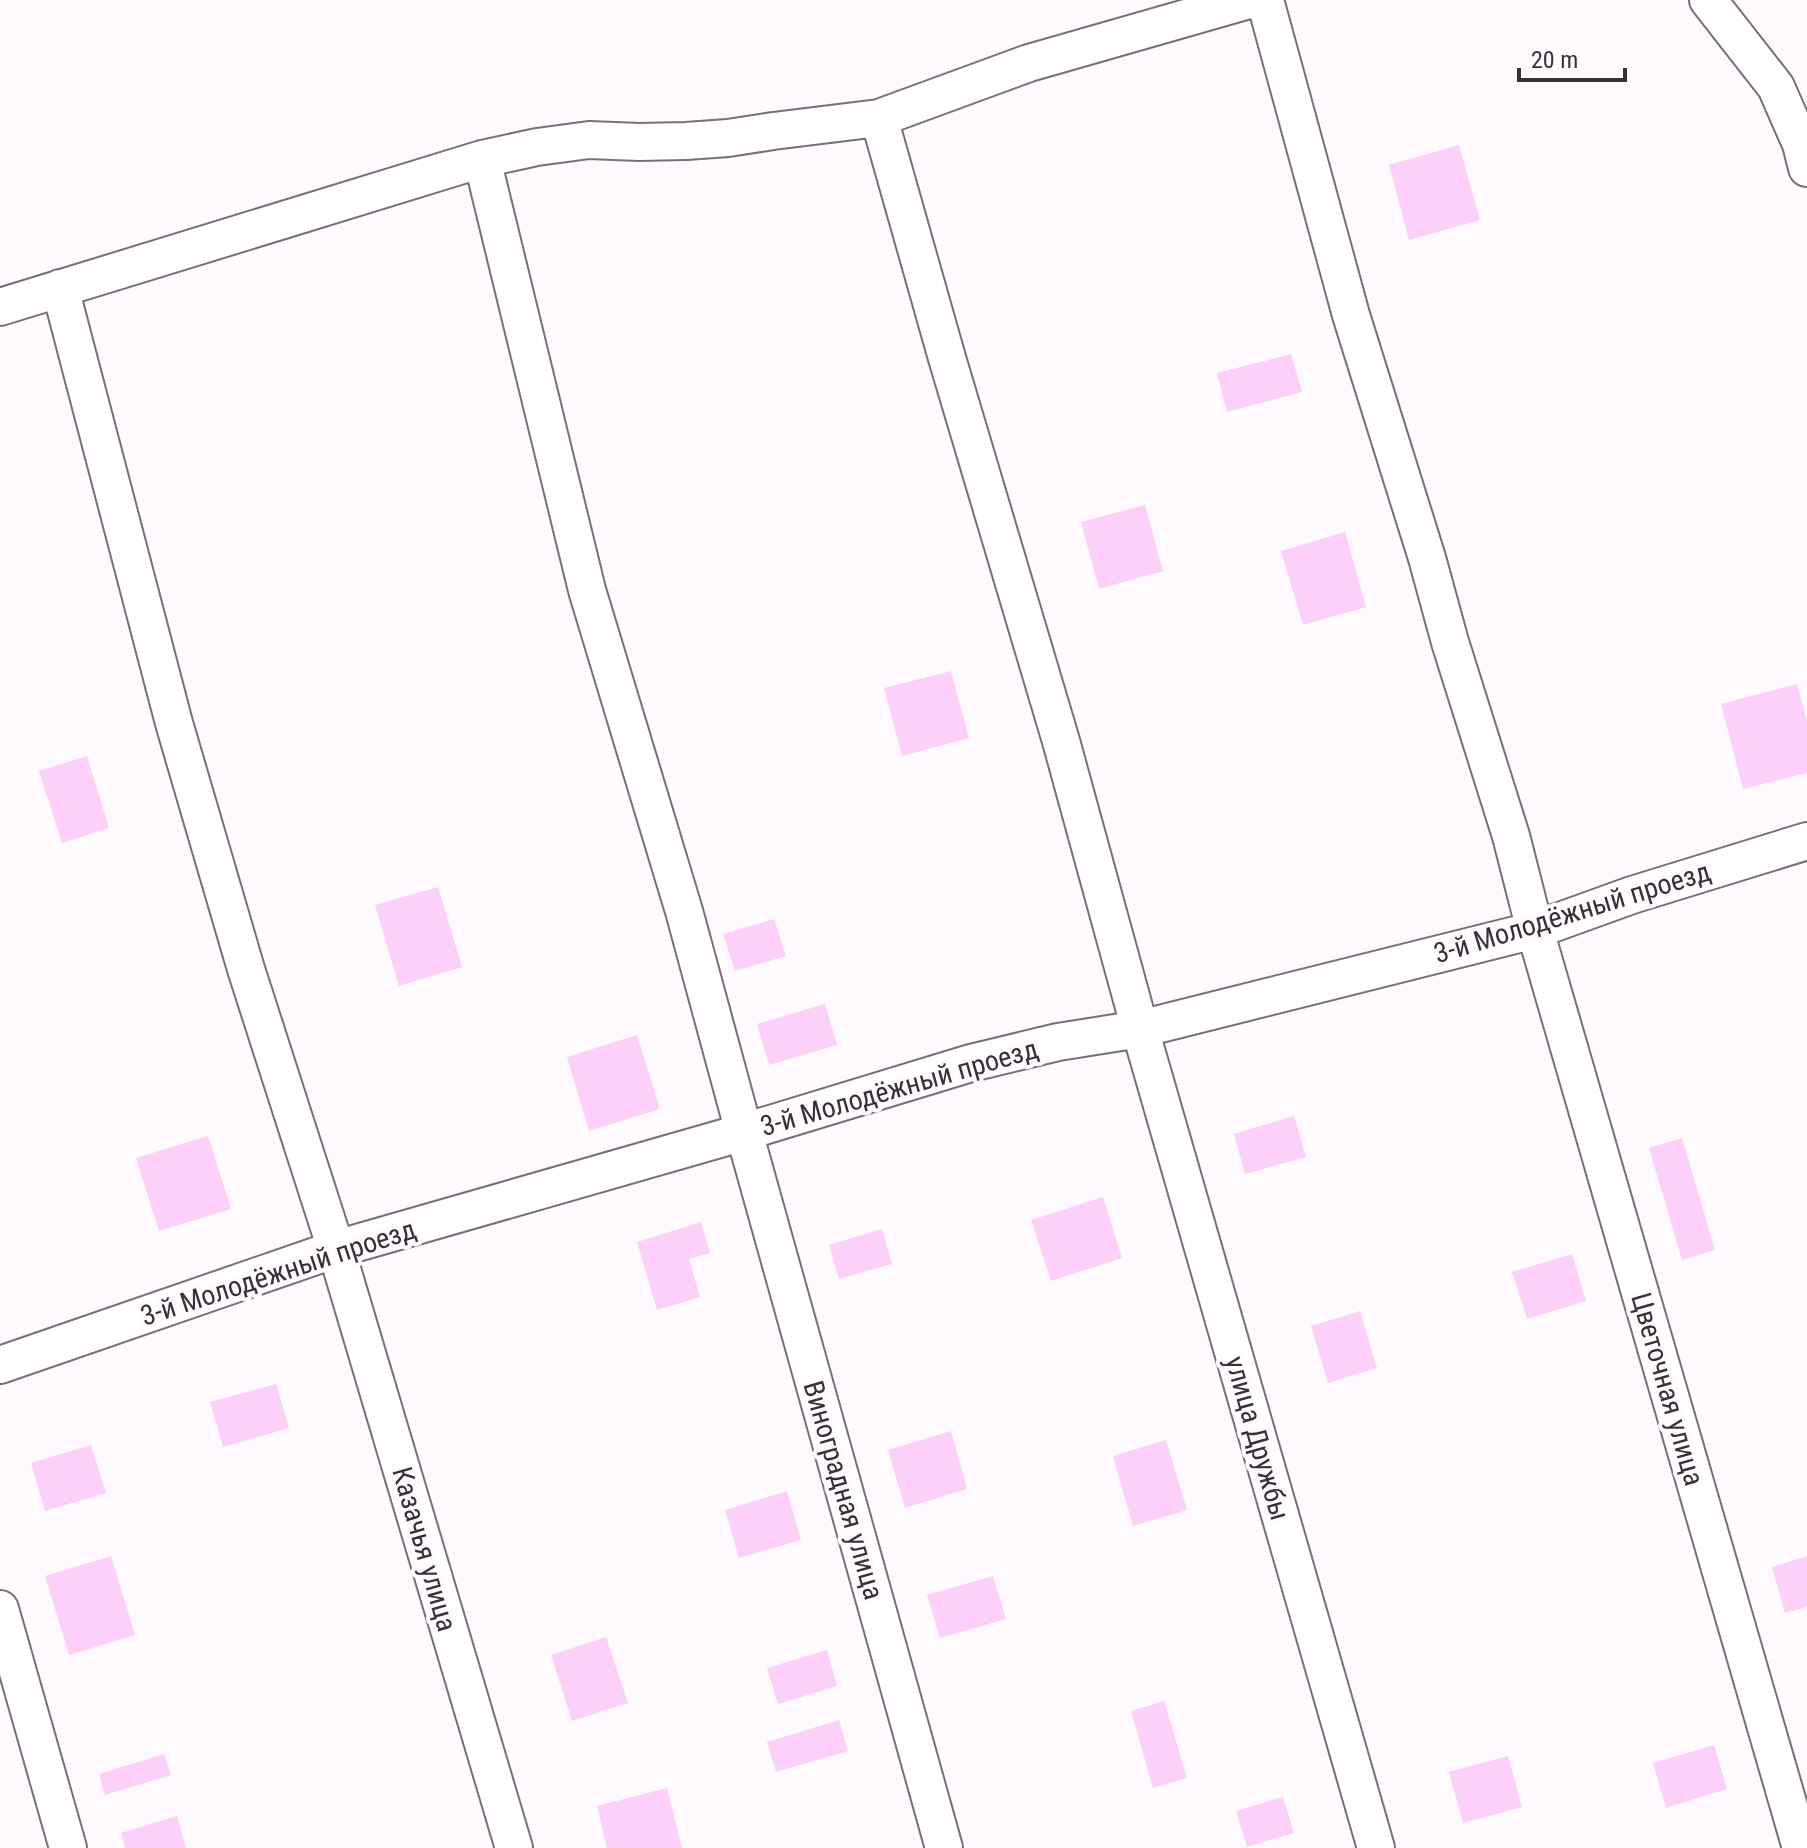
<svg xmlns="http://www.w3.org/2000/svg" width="1807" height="1848" viewBox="0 0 1807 1848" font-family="'Roboto Condensed',sans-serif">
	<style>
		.building { fill: #fdd0f9 }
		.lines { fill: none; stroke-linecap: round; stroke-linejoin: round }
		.minor-casing { stroke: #7d6c7b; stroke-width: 40 }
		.minor { stroke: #fff; stroke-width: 36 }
		.labels { text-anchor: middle; stroke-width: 8; stroke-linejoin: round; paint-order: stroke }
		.street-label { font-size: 28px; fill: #383037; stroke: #fefafe }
	</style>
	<rect width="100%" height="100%" fill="#fefafe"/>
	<path class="building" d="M1459,145L1480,220L1409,240L1389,165Z
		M1291,354L1302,392L1227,412L1217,373Z
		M1145,505L1163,571L1099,589L1081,522Z
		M1345,532L1366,607L1303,625L1281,551Z
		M951,671L969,738L902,756L884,688Z
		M1797,684L1807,721V773L1743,789L1721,704Z
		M87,756L109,828L62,843L39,771Z
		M438,887L462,967L399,986L375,905Z
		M774,919L786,956L735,971L723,934Z
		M825,1004L837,1045L769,1065L757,1024Z
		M637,1035L660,1109L589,1131L567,1057Z
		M1294,1116L1306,1157L1245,1174L1234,1134Z
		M208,1136L231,1209L159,1231L136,1158Z
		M1682,1138L1715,1250L1682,1260L1649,1148Z
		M1103,1197L1122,1258L1051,1281L1031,1220Z
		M701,1222L710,1253L689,1259L700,1297L657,1310L637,1242Z
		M882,1229L892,1264L839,1279L829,1245Z
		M1572,1254L1586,1301L1527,1319L1512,1272Z
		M1360,1311L1377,1368L1328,1383L1311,1326Z
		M276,1384L289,1428L223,1447L210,1402Z
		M951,1431L967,1489L905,1508L888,1450Z
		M1166,1440L1187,1510L1133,1526L1113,1456Z
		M91,1445L106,1493L45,1511L31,1463Z
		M787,1491L801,1540L739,1558L725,1510Z
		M111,1556L135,1635L69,1655L45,1576Z
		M1807,1556V1607L1785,1613L1772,1567Z
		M993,1576L1006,1619L940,1638L927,1595Z
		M606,1637L628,1703L572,1721L551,1655Z
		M827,1650L837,1686L778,1704L767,1668Z
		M1164,1701L1187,1778L1153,1788L1131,1711Z
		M839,1720L848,1751L776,1772L767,1742Z
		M1714,1745L1727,1789L1666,1808L1653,1763Z
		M164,1754L171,1775L105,1795L99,1774Z
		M1508,1756L1522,1807L1463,1823L1449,1772Z
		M667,1788L682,1848H607L597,1806Z
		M1283,1797L1294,1833L1247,1847L1236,1811Z
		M177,1816L186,1848H125L121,1833Z"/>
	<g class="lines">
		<defs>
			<path id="minor" d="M1265,0L1351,315L1427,558L1450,642L1511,836L1535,930L1801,1848
				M1708,0L1776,87L1801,144L1807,168
				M879,118L947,358L1061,741L1140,1029L1376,1848
				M482,159L587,590L684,911L744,1132L944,1848
				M60,288L174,723L246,969L336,1249L514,1848
				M0,307L482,159L537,147L589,140L639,142L686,141L728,138L773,131L879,118L1029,63L1249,0
				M0,1365L336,1249L744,1132L971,1063L1058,1042L1140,1029L1535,930L1632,895L1807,841
				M0,1609L68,1848"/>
		</defs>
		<use href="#minor" class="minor-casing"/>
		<use href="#minor" class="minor"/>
	</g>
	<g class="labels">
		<g class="street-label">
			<text transform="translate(1572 912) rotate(-17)" y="10">3-й Молодёжный проезд</text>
			<text transform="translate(899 1087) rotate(-16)" y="10">3-й Молодёжный проезд</text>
			<text transform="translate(278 1272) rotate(-18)" y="10">3-й Молодёжный проезд</text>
			<text transform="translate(1668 1389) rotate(74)" y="10">Цветочная улица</text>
			<text transform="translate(1258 1438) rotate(74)" y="10">улица Дружбы</text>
			<text transform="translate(844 1490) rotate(74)" y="10">Виноградная улица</text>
			<text transform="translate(425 1549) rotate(74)" y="10">Казачья улица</text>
		</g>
	</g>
	<path d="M1519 68v12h106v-12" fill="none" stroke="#383037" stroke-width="4"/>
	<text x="1531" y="68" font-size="24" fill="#383037" stroke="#fefafe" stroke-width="6" paint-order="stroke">20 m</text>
</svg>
